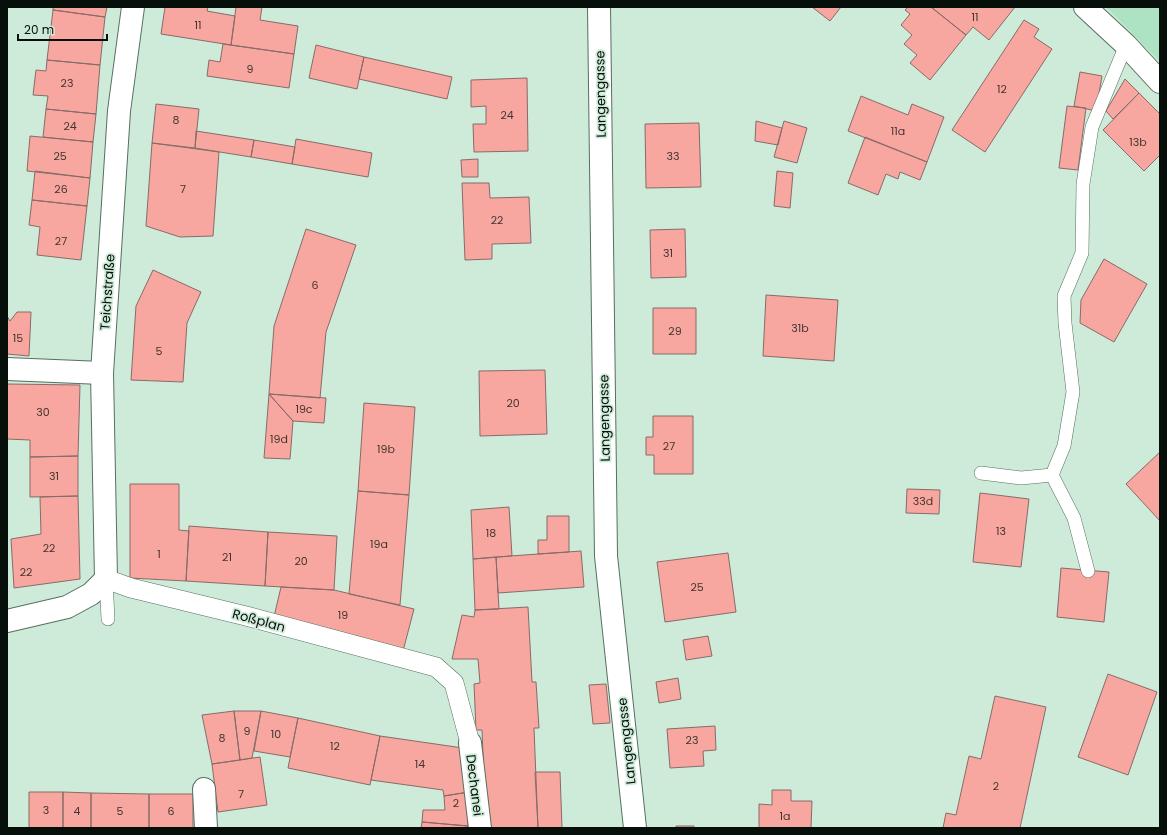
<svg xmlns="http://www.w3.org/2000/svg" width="1167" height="835" viewBox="0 0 1167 835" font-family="Poppins,sans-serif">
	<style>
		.green { fill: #ade2c3 }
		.building { fill: #f7a79f; stroke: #886b68 }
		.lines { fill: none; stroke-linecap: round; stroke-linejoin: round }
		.service-casing { stroke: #566f60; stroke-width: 14 }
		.pedestrian-casing { stroke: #566f60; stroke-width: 20 }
		.minor-casing { stroke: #566f60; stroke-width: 24 }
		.tertiary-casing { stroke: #566f60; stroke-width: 24 }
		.service { stroke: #fff; stroke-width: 13 }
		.pedestrian { stroke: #fff; stroke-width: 19 }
		.minor { stroke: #fff; stroke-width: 22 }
		.tertiary { stroke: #fff; stroke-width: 22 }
		.labels { text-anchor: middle; stroke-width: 3.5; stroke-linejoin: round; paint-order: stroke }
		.number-label { font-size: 11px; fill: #42352e }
		.street-label { font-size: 13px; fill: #060f09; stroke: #ceead9 }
	</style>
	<rect width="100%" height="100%" fill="#ceead9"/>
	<path class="green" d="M1105,7H1160V62L1111,12Z"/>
	<path class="building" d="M53,7H107L105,17L53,10Z
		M165,7H208L207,11L235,16L231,45L161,34Z
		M236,7H262L260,20L298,26L294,54L231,45Z
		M812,7H841L830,21Z
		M908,7H931L966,35L930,80L910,63L917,55L904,44L912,35L901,25L910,14L905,10Z
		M931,7H1015L989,40L973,27L966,35Z
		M53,10L105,17L100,65L47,60Z
		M1024,20L1039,29L1034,37L1052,49L985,152L952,130Z
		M223,44L294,54L289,88L207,76L209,60L220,62Z
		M316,45L364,57L357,89L309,78Z
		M364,57L452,77L447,99L359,79Z
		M47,60L100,65L96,114L46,109L48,96L33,95L36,70L46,71Z
		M1080,72L1102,76L1096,111L1074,106Z
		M527,78L528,151L474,152L473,124H486V106L471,107V80Z
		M1125,79L1139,93L1113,119L1106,111Z
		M1139,93L1160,114V155L1144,171L1103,130Z
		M861,96L908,115L912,104L944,117L927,162L848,131Z
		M156,104L199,109L195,148L152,143Z
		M1067,106L1086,108L1078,170L1059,168Z
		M46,109L96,114L93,142L43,137Z
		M756,121L782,128L778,145L755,141Z
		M784,121L807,128L797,163L774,157Z
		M699,123L701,187L646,188L645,124Z
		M196,131L254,140L251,157L195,148Z
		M30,136L93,142L90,178L27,171Z
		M865,137L927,162L920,180L900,172L898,179L886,174L878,195L848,183Z
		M296,139L372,153L368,177L292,164Z
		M254,140L295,147L292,164L251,157Z
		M152,143L219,152L213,236L180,237L146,226Z
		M478,159V177H462L461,160Z
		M35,171L90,178L87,206L32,200Z
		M777,171L793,173L790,208L774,206Z
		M462,183H489L490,198L529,197L531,243L492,244V259L465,260Z
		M32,200L87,206L81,260L37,255L40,227L29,225Z
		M306,229L356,245L326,332L320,398L269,394L274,326Z
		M685,229L686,277L651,278L650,230Z
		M1104,259L1147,284L1114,342L1080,323L1081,300Z
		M153,270L201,292L187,323L183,382L131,380L136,306Z
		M766,295L838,300L834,361L763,356Z
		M653,308H696V354H653Z
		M17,312H31L29,356L7,354V316L10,321Z
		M545,370L547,434L480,436L479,371Z
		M7,384L80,385L78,456L30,457V440L7,439Z
		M269,394L326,398L324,423L293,421Z
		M269,394L293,421L290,459L264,458Z
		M364,403L415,407L409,495L358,491Z
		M653,416H693V474H654V455H646V437H653Z
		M1160,452V521L1126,484Z
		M78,456V496L30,497V457Z
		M130,484H179V530L189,531L186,581L130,578Z
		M907,489L940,490L939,514L906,513Z
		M358,491L409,495L400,605L349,594Z
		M980,493L1029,499L1021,567L973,562Z
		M78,496L80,579L14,588L11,539L41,534L40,497Z
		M509,507L512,556L473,559L471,510Z
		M547,516H569V552L538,554V540H547Z
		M189,526L268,532L265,586L186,581Z
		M268,532L337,536L334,590L265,586Z
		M581,551L584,587L498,593L496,557Z
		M728,553L736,612L665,622L657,562Z
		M496,557L499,609L475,610L473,559Z
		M1061,568L1109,572L1104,622L1057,617Z
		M281,587L334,590L414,609L403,651L273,621Z
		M528,607L532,682H536L539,728H534L538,828H486L482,730H476L474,684L480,683L478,659H452L462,615L474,617L475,610Z
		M708,636L712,656L686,660L683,640Z
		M1108,674L1157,692L1128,775L1078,757Z
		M678,678L681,699L659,703L656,682Z
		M606,684L610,723L593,724L589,685Z
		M995,696L1046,707L1020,828H943L946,813L956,815L969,756L981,759Z
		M234,711L240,760L212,764L202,715Z
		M234,711H261L252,758L240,760Z
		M261,711L298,718L290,757L254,751Z
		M298,718L380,736L370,785L288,768Z
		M715,726L716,750L703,751L704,766L670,768L667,729Z
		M380,736L463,748L469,792L444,796L443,790L371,780Z
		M260,757L267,805L218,812L212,764Z
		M535,772H560L562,828H538Z
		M772,790H791V801H812L811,828H759V804L772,805Z
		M29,792H63V828H29Z
		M63,792L91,793V828H63Z
		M469,792L468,826L422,822L423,810H445L444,796Z
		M91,793L149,794V828H91Z
		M149,794H193V828H149Z
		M422,822L468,826V828H421Z
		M676,826H694V828H676Z"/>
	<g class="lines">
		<defs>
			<path id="service" d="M981,473L1021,478L1052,475L1064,446L1073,392L1065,323L1064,296L1082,253L1083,184L1092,127L1126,45
				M1052,475L1074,518L1088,571
				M106,579L108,619"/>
			<path id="pedestrian" d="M106,579L131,588L246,616L436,667L454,683L470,743"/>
			<path id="minor" d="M599,7L606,556L635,828
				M1085,7L1126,45L1160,82
				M7,369L102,373
				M470,743L480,828
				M204,789L206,828"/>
			<path id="tertiary" d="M7,621L67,607L91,594L106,579L102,373L119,111L133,7"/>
		</defs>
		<use href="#service" class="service-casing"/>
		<use href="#pedestrian" class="pedestrian-casing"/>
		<use href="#minor" class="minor-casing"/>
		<use href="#tertiary" class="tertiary-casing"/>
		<use href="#service" class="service"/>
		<use href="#pedestrian" class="pedestrian"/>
		<use href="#minor" class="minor"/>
		<use href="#tertiary" class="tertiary"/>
	</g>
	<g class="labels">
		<g class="number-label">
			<text x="975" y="21">11</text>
			<text x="198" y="29">11</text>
			<text x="250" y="73">9</text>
			<text x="67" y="87">23</text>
			<text x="1002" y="93">12</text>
			<text x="507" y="119">24</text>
			<text x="176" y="124">8</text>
			<text x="70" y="130">24</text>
			<text x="898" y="135">11a</text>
			<text x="1138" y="146">13b</text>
			<text x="60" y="160">25</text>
			<text x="673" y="160">33</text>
			<text x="61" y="193">26</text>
			<text x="183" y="193">7</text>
			<text x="497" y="224">22</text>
			<text x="61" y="245">27</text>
			<text x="668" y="257">31</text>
			<text x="315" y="289">6</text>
			<text x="800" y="332">31b</text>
			<text x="675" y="335">29</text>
			<text x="18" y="342">15</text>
			<text x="159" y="355">5</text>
			<text x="513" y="407">20</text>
			<text x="304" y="413">19c</text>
			<text x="43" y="416">30</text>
			<text x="279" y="443">19d</text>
			<text x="669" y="450">27</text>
			<text x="386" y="453">19b</text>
			<text x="54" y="480">31</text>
			<text x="923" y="505">33d</text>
			<text x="1001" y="535">13</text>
			<text x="491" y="537">18</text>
			<text x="379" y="548">19a</text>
			<text x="49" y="552">22</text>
			<text x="159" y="558">1</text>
			<text x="227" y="561">21</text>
			<text x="301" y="565">20</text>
			<text x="26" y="576">22</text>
			<text x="697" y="591">25</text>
			<text x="343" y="619">19</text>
			<text x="247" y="735">9</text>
			<text x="276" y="738">10</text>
			<text x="222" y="742">8</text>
			<text x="692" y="744">23</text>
			<text x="335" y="750">12</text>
			<text x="420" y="768">14</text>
			<text x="996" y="790">2</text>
			<text x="241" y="798">7</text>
			<text x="456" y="807">2</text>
			<text x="46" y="814">3</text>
			<text x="77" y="815">4</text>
			<text x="120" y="815">5</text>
			<text x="171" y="815">6</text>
			<text x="785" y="820">1a</text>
		</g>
		<g class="street-label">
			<text transform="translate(600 94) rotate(-91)" y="5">Langengasse</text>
			<text transform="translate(107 292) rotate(-86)" y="5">Teichstraße</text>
			<text transform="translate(604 418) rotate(-91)" y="5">Langengasse</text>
			<text transform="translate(259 620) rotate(15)" y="5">Roßplan</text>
			<text transform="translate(626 741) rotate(-96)" y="5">Langengasse</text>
			<text transform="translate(475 785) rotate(83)" y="5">Dechanei</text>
		</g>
	</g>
	<rect width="1167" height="835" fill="none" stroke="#060f09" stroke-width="16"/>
	<path d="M18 34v6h89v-6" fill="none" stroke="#060f09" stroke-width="2"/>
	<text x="24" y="34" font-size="12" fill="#060f09" stroke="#ceead9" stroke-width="3" paint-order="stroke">20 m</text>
</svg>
